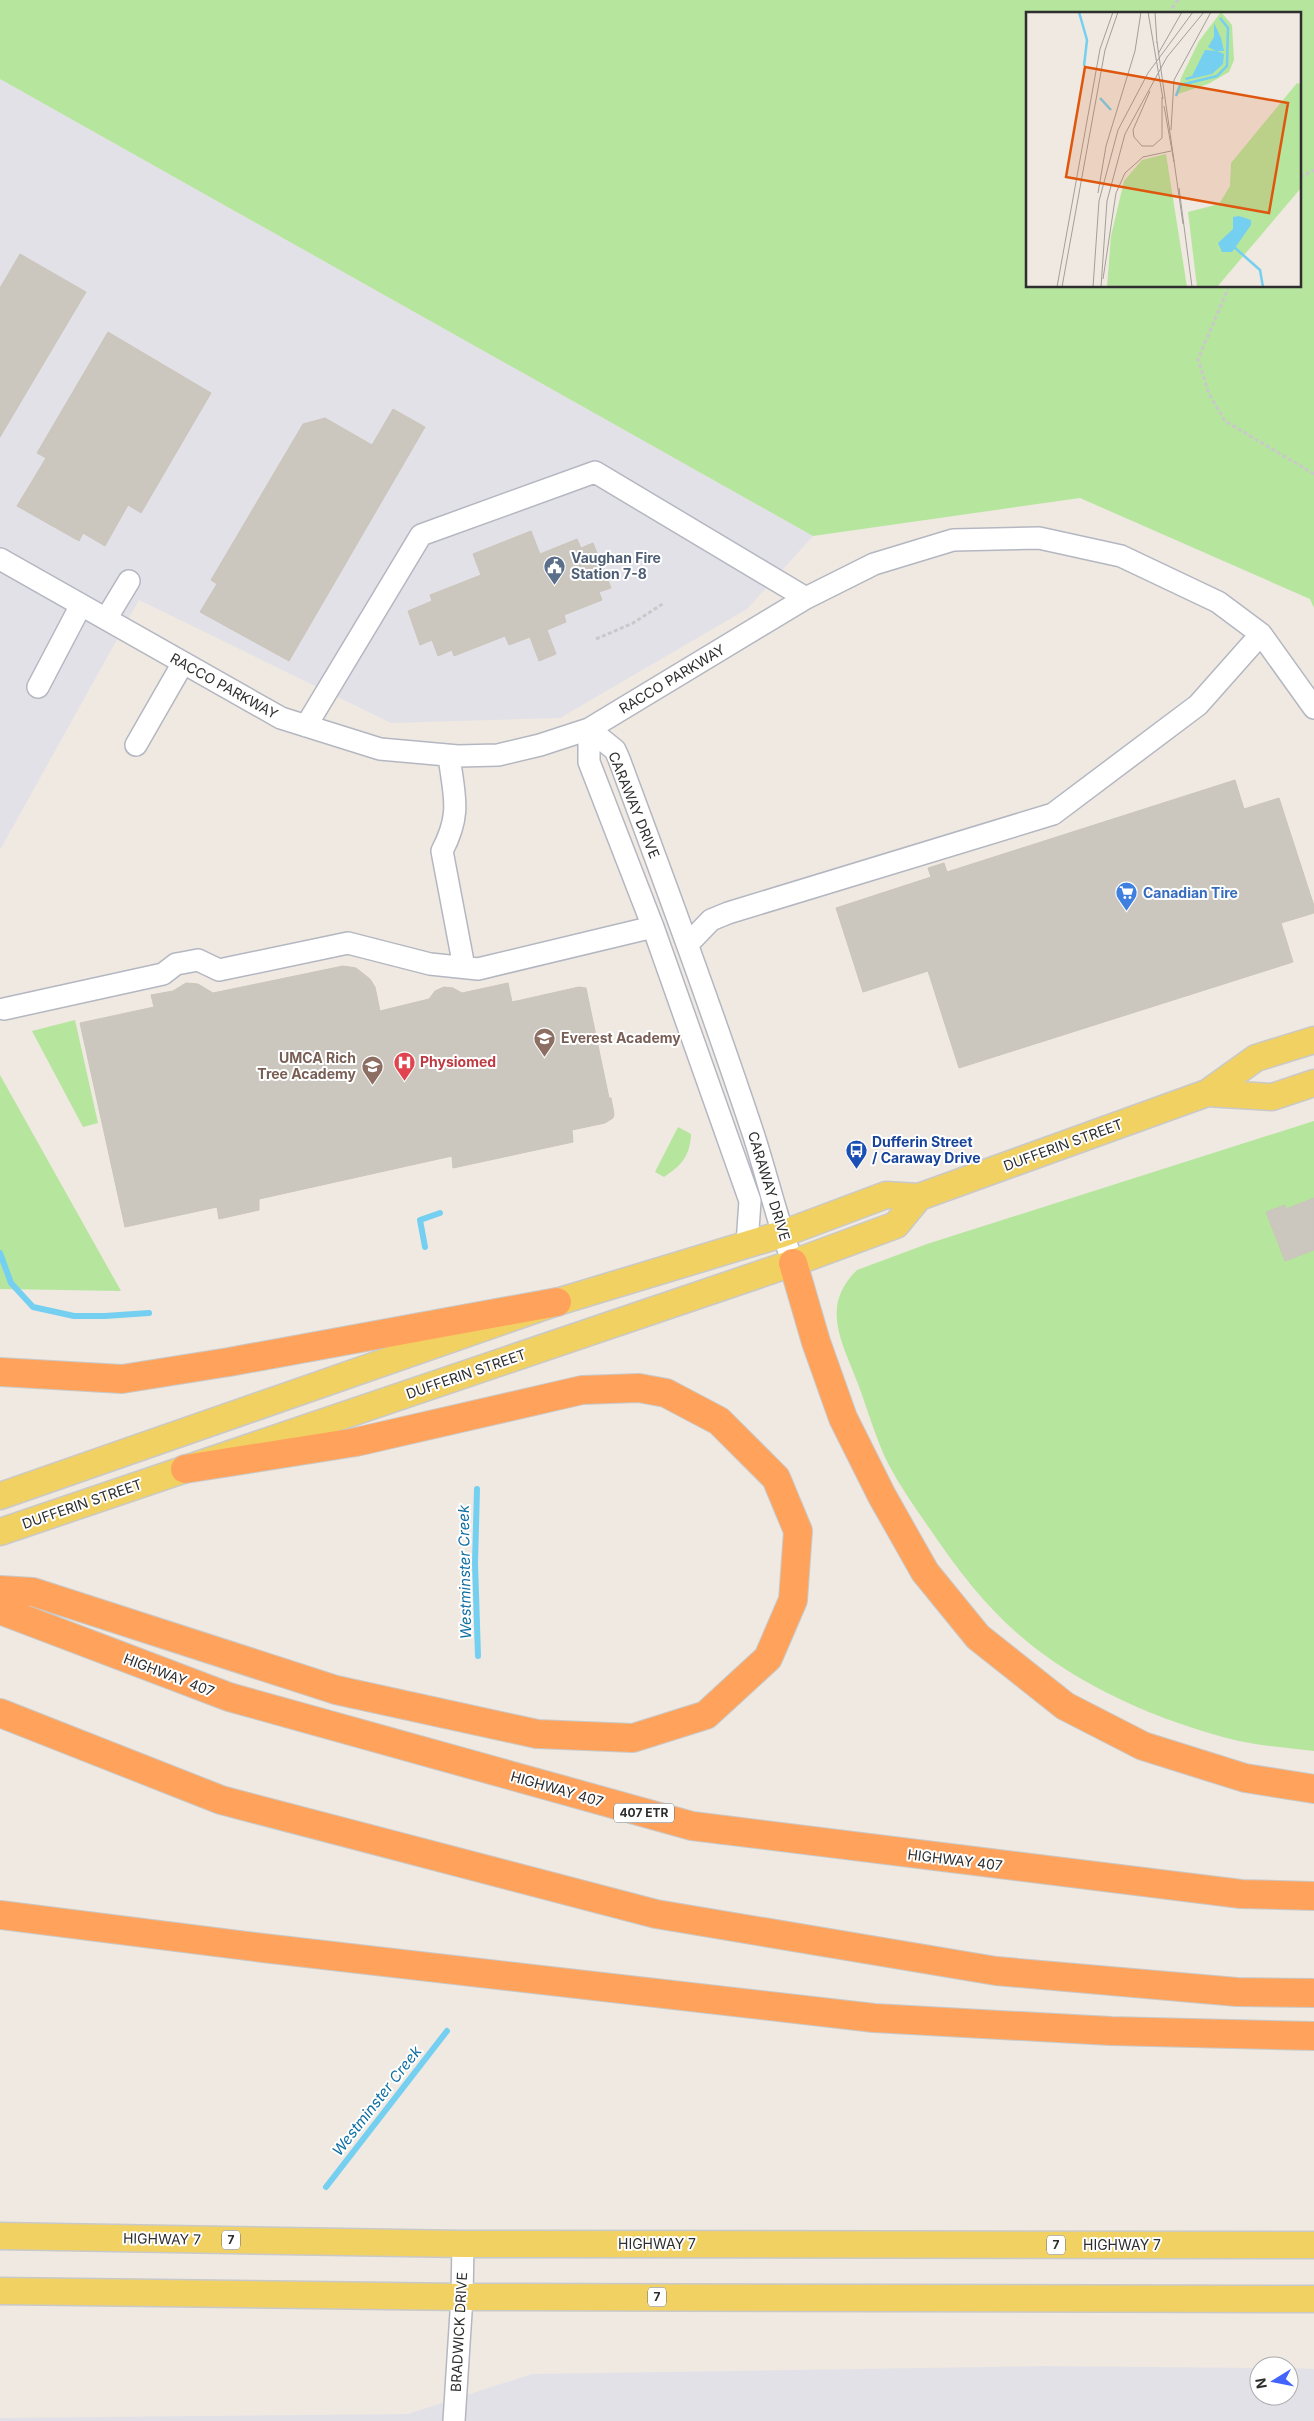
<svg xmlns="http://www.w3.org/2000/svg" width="1314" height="2421" viewBox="0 0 1314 2421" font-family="Inter,sans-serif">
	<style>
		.industrial { fill: #e3e1e8 }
		.green { fill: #b6e59e; fill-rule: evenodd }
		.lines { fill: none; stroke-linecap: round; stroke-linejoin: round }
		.stream { stroke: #75cff0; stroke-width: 6 }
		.building { fill: #cbc7bf; stroke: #cbc5ba }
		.minor-casing { stroke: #b4b7c1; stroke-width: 24 }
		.major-casing { stroke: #c9c9c9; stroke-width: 29 }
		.highway-casing { stroke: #c9c9c9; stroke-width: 30 }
		.path { stroke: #c9c9c9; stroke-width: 3; stroke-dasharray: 4 2.5; stroke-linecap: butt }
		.minor { stroke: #fff; stroke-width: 21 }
		.major { stroke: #f2d163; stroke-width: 26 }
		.highway { stroke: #ffa35c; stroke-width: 28 }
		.labels { text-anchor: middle; stroke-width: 4; stroke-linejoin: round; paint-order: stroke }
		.shield { fill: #fff; stroke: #6d6d6d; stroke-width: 1 }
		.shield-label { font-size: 12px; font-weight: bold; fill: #2e2e2e }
		.service-label { font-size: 14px; font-weight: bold; fill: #4e5e75; stroke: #fff; text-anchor: start }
		.street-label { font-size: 14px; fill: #2e2e2e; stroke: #fff }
		.shop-label { font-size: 14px; font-weight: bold; fill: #366cbe; stroke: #fff; text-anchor: start }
		.education-label { font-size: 14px; font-weight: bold; fill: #785e54; stroke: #fff; text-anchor: start }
		.health-label { font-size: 14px; font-weight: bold; fill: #be3a42; stroke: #fff; text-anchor: start }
		.transit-label { font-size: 14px; font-weight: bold; fill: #164399; stroke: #fff; text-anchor: start }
		.water-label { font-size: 15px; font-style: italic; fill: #0d6fa3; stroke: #fff }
		.inset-river { fill: none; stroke: #75cff0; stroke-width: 2.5 }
		.inset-road { fill: none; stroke: #a29e99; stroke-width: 1 }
		.view { fill: #df570e; fill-opacity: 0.15; stroke: #df570e; stroke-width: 2.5 }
		.inset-edge { fill: none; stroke: #2e2e2e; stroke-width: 2.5 }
	</style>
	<rect width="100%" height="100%" fill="#efe9e1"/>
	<path class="industrial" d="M0,79L813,536L747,609L560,718L391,723L139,600L0,850Z
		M1045,2366L1259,2368V2396H1289V2368L1314,2369V2421H0V2418L408,2414L532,2374Z"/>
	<path class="green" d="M0,0H1314V608L1310,599L1080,498L813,536L0,79ZM1028,14H1300V286H1028Z
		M75,1020L98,1123L83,1127L32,1031Z
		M0,1075L121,1291L0,1289Z
		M1314,1121V1751C1289,1748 1263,1746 1239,1741C1163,1723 1075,1685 1017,1633C985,1605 958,1570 934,1535C917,1510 897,1483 884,1455C874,1432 867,1408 858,1384C843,1343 819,1307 857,1270L927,1244Z
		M678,1127L691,1134C690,1156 682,1165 664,1177L655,1172Z"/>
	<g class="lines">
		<path class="stream" d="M425,1247L420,1220L440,1213
			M0,1253L11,1283L33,1307L74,1316H105L149,1313
			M477,1489L475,1563L478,1656
			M326,2187L447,2031"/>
	</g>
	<path class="building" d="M20,254L86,292L0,437V288Z
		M108,332L211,393L141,513L128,505L105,546L83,533L79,541L17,506L46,458L37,453Z
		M393,409L425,427L289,661L200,612L217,584L211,580L303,424L325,418L372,445Z
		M531,531L540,554L577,539L581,548L593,543L611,588L599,592L602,600L564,615L566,622L547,630L556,654L539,661L530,637L509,645L505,636L454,656L452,650L438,656L432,640L420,645L408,611L432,601L430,595L481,575L473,554Z
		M1235,780L1244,809L1279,798L1314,906V913L1281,923L1293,962L959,1068L928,971L863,992L836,908L931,877L928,868L944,863L947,872Z
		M343,966L356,968L370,979L375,987L380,1011L429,999L435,991L444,987L453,988L462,993L508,983L512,1002L579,987L586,988L609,1098H611L614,1114L613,1118L605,1123L572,1130L573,1142L453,1168L452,1156L259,1199V1210L219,1219L217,1207L125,1227L80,1023L154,1007L151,995L173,991L186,983L198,984L213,993Z
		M1314,1198V1250L1285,1261L1266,1212L1285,1205L1286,1209Z"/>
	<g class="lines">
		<defs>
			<path id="minor" d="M0,559L281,718L380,749L458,756L498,755L540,745L589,729L806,598L874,564L953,540L1039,538L1121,556L1218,602L1261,634L1314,708
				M106,619L129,581
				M38,687L81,605
				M306,726L421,535L595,472L806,598
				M589,729L615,750L619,759C665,883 711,1007 753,1133C767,1176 777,1220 793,1263
				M589,729V762L653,927L750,1201L747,1244
				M136,745L183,663
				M449,756C454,796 462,813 442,851L464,967
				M688,944L711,920L728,913L1053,814L1198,705L1261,634
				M4,1009L163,974L176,964L182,963L198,960L219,970L348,943L430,964L478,969L653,927
				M454,2421L462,2297L463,2244"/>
			<path id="major" d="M1207,1093L1272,1097L1314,1083
				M0,1496L557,1302L782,1234L886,1195L919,1197L1207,1093L1256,1058L1314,1040
				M0,1532L793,1263L896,1225L919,1197
				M0,2236L463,2244L1314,2245
				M0,2291L462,2297L1314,2299"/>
			<path id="highway" d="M793,1263L816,1342L843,1418L882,1496L925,1572L978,1637L1065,1706L1143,1746L1245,1778L1314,1789
				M0,1372L122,1379L229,1362L557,1302
				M0,1590L33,1592L336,1690L537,1734L633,1738L706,1715L768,1658L793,1600L798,1531L776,1478L719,1421L666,1393L639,1388L582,1390L356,1442L185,1469
				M0,1610L229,1697L692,1826L1241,1894L1314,1896
				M0,1713L221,1800L656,1914L996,1971L1237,1992L1314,1993
				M0,1915L263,1948L874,2018L1111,2031L1314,2036"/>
		</defs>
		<use href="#minor" class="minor-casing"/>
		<use href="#major" class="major-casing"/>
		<use href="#highway" class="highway-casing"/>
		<path class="path" d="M1169,14L1176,2L1180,0
			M1300,177L1314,170
			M1229,286L1198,359L1209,394L1225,421L1314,474
			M596,639L633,623L664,603"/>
		<use href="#minor" class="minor"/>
		<use href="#major" class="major"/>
		<use href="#highway" class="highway"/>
	</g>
	<defs>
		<symbol id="civic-pin" viewBox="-11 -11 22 30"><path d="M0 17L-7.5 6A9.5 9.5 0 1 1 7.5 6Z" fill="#5c6f8a" stroke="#fff"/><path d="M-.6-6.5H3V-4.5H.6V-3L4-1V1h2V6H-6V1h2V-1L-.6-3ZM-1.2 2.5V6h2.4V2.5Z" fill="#fff"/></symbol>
		<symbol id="supermarket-pin" viewBox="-11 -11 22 30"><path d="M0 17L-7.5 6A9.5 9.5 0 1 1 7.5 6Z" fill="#3f7fe0" stroke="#fff"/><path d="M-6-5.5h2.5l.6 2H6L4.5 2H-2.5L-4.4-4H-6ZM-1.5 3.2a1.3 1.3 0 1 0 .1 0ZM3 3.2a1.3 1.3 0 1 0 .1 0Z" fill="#fff"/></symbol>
		<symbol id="school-pin" viewBox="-11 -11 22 30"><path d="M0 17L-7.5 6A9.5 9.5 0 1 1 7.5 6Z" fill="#8d6e63" stroke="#fff"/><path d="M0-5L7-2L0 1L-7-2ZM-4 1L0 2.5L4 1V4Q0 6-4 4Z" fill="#fff"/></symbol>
		<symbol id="hospital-pin" viewBox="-11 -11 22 30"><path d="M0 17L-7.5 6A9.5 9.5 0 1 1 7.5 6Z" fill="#e0444e" stroke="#fff"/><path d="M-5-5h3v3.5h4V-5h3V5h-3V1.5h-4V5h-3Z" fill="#fff"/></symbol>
		<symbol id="bus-pin" viewBox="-11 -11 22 30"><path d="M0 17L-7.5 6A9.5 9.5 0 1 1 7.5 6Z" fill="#1a4fb4" stroke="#fff"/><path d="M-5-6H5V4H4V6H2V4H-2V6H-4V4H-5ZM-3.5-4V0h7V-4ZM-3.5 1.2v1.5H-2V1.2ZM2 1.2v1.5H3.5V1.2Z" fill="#fff"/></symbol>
	</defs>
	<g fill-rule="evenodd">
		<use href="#civic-pin" x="542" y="554" width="25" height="34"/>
		<use href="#supermarket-pin" x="1114" y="880" width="25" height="34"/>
		<use href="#school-pin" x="532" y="1026" width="25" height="34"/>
		<use href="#hospital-pin" x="392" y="1050" width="25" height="34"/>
		<use href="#school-pin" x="360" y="1054" width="25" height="34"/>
		<use href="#bus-pin" x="844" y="1138" width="25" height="34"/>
	</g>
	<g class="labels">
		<g class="shield">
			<rect x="614" y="1803.5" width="60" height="19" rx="4"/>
			<rect x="222" y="2230.5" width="18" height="19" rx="4"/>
			<rect x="1047" y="2235.5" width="18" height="19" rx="4"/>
			<rect x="648" y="2287.5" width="18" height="19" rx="4"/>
		</g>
		<g class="shield-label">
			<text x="644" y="1817">407 ETR</text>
			<text x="231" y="2244">7</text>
			<text x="1056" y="2249">7</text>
			<text x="657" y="2301">7</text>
		</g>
		<g class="service-label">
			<text x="571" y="563">Vaughan Fire<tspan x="571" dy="16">Station 7-8</tspan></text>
		</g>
		<g class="street-label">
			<text transform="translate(672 679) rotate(-31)" y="5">RACCO PARKWAY</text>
			<text transform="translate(224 686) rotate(29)" y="5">RACCO PARKWAY</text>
			<text transform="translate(634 805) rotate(68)" y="5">CARAWAY DRIVE</text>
			<text transform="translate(1063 1145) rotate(-20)" y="5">DUFFERIN STREET</text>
			<text transform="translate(769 1186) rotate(73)" y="5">CARAWAY DRIVE</text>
			<text transform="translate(466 1374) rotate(-19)" y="5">DUFFERIN STREET</text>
			<text transform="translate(82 1504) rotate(-19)" y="5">DUFFERIN STREET</text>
			<text transform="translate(169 1675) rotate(21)" y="5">HIGHWAY 407</text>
			<text transform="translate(557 1789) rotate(16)" y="5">HIGHWAY 407</text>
			<text transform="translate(955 1860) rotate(7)" y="5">HIGHWAY 407</text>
			<text transform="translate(162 2239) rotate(1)" y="5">HIGHWAY 7</text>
			<text x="657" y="2249">HIGHWAY 7</text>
			<text x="1122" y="2250">HIGHWAY 7</text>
			<text transform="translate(459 2332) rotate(-87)" y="5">BRADWICK DRIVE</text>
		</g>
		<g class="shop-label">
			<text x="1143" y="898">Canadian Tire</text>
		</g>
		<g class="education-label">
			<text x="561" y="1043">Everest Academy</text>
			<text x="356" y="1063" text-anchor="end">UMCA Rich<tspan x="356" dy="16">Tree Academy</tspan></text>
		</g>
		<g class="health-label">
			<text x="420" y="1067">Physiomed</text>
		</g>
		<g class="transit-label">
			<text x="872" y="1147">Dufferin Street<tspan x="872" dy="16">/ Caraway Drive</tspan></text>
		</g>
		<g class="water-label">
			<text transform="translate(465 1572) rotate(-91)" y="5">Westminster Creek</text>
			<text transform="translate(377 2101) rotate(-52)" y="5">Westminster Creek</text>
		</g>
	</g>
	<g transform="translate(1026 12)">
		<rect width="275" height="275" fill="#efe9e1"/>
		<path d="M195,0L206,13L208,48L203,60L182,72L152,82L155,66L173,29ZM271,71L275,72V176L191,275H171L162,200L193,192L204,174L205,151ZM140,142L161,275H81L85,224L98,169L116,148Z" fill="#b6e59e"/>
		<path d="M188,11L195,26L198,39H191L198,42L197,52L186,62L160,68L159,66L166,64L179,38L190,39L182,35L188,25ZM213,204L225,208V213L206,240H196L192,231L207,217V205Z" fill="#75cff0"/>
		<path class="inset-river" d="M53,0L61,28L58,54M150,84L154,73L191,64L201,54L202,16L194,6M74,86L85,98M208,235L234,258L237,275"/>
		<path class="inset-road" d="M122,0L137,87M129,0L131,31M131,30L157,212M132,42L156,0M124,79L107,118L108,125L116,134H127L136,126V85M138,94L148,150M145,118L148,68L185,0M153,176L166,275M72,181L80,134L109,39L115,0M77,267L90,181L99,161L117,145L145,139M31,275L74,37L87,0M36,275L79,38L92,0M67,275L73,189L92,118L122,61L167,0M75,275L81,189L99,122L141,45L178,0"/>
		<path class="view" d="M59,55L262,91L243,201L40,165Z"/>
		<rect width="275" height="275" class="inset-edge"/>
	</g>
	<g transform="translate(1274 2381) rotate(260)"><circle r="24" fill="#ffffff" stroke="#ababab"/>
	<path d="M0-4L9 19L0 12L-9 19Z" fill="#4264fb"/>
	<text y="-8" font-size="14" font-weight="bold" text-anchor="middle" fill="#2e2e2e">N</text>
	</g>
</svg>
